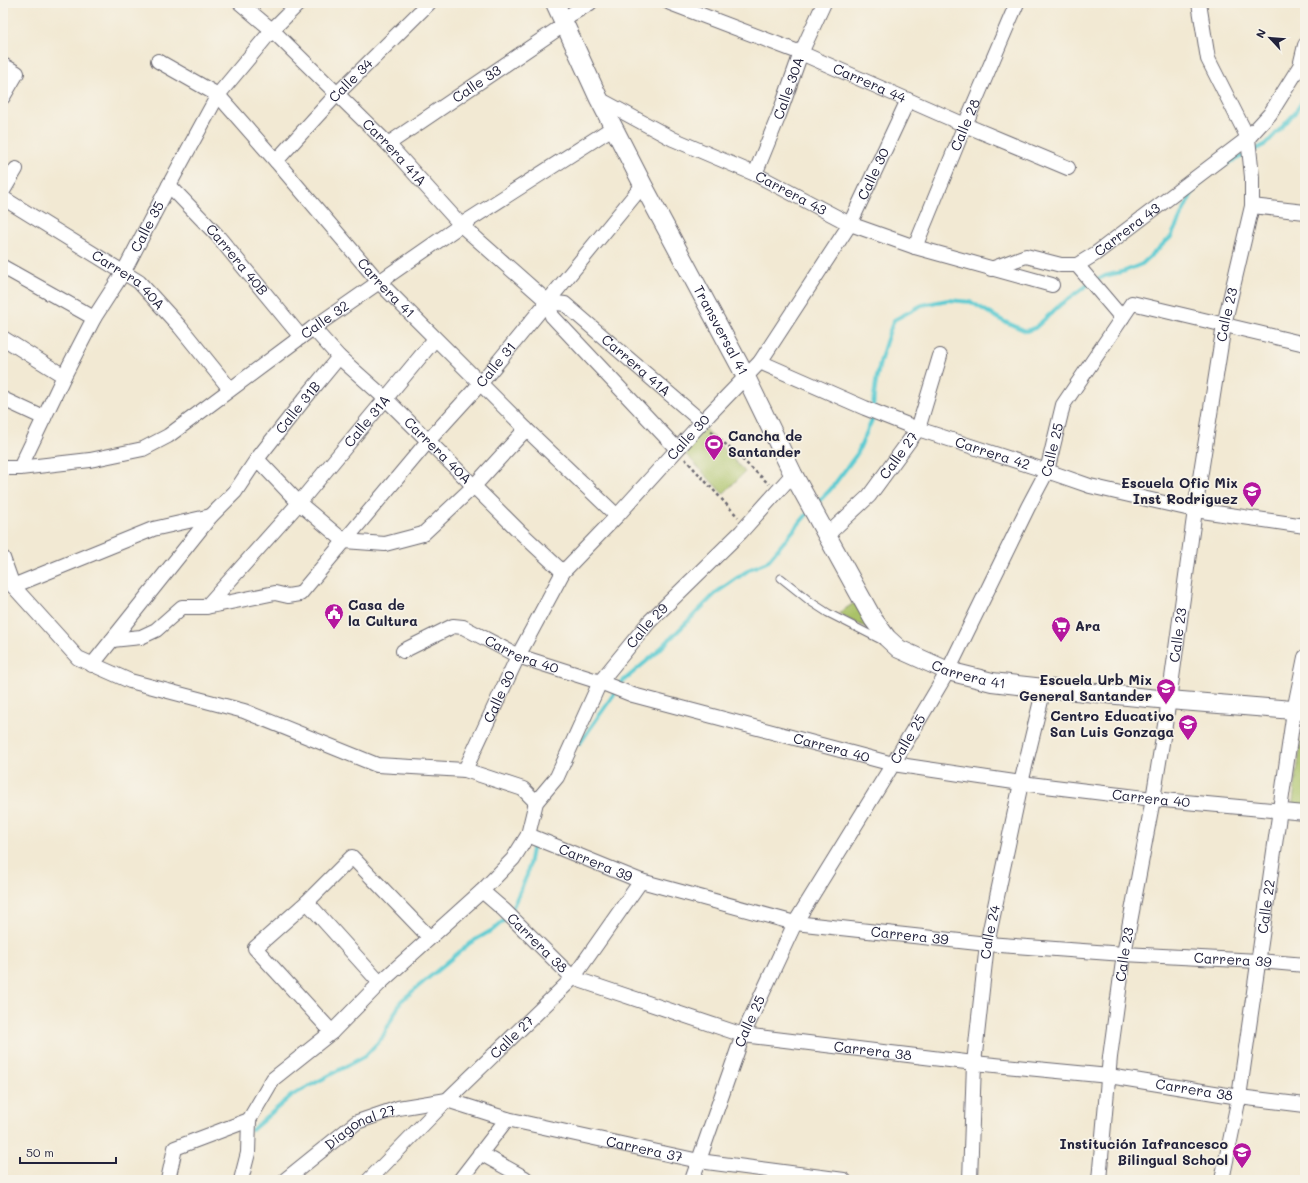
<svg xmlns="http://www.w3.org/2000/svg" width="1308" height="1183" viewBox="0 0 1308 1183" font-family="Mali,sans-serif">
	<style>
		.green { fill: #aac267; stroke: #667251 }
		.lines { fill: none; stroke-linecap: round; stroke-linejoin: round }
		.stream { stroke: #5dcbd2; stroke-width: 4 }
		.service-casing { stroke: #6b6870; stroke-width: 9 }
		.minor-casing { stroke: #6b6870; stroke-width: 16 }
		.tertiary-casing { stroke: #6b6870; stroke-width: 20 }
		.path { stroke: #6b6870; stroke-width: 2.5; stroke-dasharray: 3 3; stroke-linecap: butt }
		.service { stroke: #fff; stroke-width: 7 }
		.minor { stroke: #fff; stroke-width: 14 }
		.tertiary { stroke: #fff; stroke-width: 18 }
		.labels { text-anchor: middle; stroke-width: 3.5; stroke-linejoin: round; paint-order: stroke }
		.street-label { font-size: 14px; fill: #22223b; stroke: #f7f3e8 }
		.poi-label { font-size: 14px; font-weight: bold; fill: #22223b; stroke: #f7f3e8; text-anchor: end }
	</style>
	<rect width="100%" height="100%" fill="#f7f3e8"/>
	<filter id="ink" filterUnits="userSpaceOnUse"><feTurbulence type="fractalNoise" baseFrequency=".025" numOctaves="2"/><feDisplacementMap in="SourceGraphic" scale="8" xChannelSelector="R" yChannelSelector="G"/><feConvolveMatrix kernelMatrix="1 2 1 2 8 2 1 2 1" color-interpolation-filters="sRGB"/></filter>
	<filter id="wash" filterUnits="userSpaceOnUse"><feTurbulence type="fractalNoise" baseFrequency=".012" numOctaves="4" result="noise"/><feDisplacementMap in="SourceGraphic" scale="16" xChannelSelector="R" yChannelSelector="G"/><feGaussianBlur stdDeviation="0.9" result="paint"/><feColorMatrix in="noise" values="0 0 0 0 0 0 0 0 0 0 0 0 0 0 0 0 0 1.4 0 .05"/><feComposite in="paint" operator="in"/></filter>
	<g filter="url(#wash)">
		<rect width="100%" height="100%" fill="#f2e9d3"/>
		<path class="green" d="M705,429L745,472L723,494L682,450Z
			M854,603L872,630L850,620L839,613Z
			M1304,721H1305V810L1292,808Z"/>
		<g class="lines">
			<path class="stream" d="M1219,168L1266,144L1294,114L1305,97
				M1095,281L1105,276L1125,271L1142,264L1171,237L1193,191L1203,180
				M873,407C875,377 883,347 894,320L922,305L948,300L971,302L1003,321L1026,331L1035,328L1060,305L1089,284
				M815,505L830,490L857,454L872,420V414
				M580,743L623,681L654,655L717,592L750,569L767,562L808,513
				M252,1130L291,1096L365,1056L382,1038L401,1001L470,943L494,929L509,916L527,875L534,839"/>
		</g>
	</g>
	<g filter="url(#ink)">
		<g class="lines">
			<defs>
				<path id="service" d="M781,578L811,602L828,613L883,641"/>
				<g id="minor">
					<path id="s1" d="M240,3L272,30L388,144L461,225L548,302L552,316L677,449"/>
					<path id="s2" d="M670,3L801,53L965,125L1068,168"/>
					<path d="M563,19L590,3"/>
					<path id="s3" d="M158,61L218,95L276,161L379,282L526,429L617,516"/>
					<path d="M3,65L17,73L3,97"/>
					<path id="s4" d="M599,99L673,139L755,174L850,224L915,247L1052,285"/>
					<path id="s5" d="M388,144L565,24"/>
					<path id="s6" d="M276,161L337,94L429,3"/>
					<path id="s7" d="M755,174L779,115L801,53L824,3"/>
					<path id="s8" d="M169,185L216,234L301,337"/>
					<path d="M3,191L16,169"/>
					<path id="s9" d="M3,198L139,282L180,327L230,389"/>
					<path d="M1252,206L1305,212"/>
					<path id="s10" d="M915,247L965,125L1017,3"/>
					<path d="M1077,265L1122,318"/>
					<path d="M3,267L94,318"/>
					<path id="s11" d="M991,269L1026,256L1061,265H1077L1095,254L1248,138L1270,114L1300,66L1305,45"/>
					<path id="s12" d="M548,302L565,304L702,422"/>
					<path id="s13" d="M313,328L339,357L386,399L519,531L563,572"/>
					<path d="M3,338L64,376"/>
					<path id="s14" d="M760,362L865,408L918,429L1047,471L1090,486L1195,510L1305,526"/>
					<path d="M3,399L44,418"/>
					<path d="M257,459L299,503L344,541L385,544L423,534L474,486L526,429"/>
					<path id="s15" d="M3,468H20L90,460L143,449L168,436L313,328L461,225L614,127"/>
					<path id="s16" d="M20,468L64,376L94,318L123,273L169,185L218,95L272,30L299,3"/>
					<path id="s17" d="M826,536L869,496L918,429L940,356"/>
					<path d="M3,558L13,586L78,658L130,681L244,711L377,765L465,770L523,789L536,802"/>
					<path d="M13,586L153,529L211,516"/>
					<path id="s18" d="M206,607L299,503L435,339"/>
					<path id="s19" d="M112,640L141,637L156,630L182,607H206L275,593L288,596L300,594L429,440L480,384L643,185"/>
					<path id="s20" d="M403,651L453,626L463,627L518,656L600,682L633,695L893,764L1021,783L1153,799L1305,813"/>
					<path id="s21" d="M92,665L211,516L235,492L257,459L302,402L339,357"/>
					<path id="s22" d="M465,770L518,656L563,572L617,516L702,422L760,362L850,224L908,100"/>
					<path id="s23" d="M528,835L641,881L795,923L987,944L1124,954L1258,961L1305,965"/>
					<path id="s24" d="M482,891L504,910L573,978L743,1035L974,1063L1109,1076L1239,1097L1305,1105"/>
					<path d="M307,902L380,983"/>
					<path d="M332,1032L255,948L307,902L352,857L430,938"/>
					<path d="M480,1153L525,1178"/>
					<path d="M168,1180L175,1148L249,1120"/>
					<path id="s25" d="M241,1180L248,1153L249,1120L273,1079L332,1032L380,983L482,891L513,859L528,835L536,802L557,777L600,682L649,622L741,532L793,474"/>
					<path id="s26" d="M285,1180L357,1122L398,1108L447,1100L507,1119L699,1161L844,1180"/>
					<path id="s27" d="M369,1180L447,1100L573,978L641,881"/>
					<path d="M460,1180L507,1119"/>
					<path id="s28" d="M692,1180L743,1035L795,923L893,764L948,671L1028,507L1047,471L1063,405L1132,303L1305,344"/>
					<path id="s29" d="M970,1180L974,1063L987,944L1021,783L1044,688"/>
					<path id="s30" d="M1099,1180L1110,1057L1124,954L1153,799L1169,700L1195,510L1224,325L1252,206V177L1248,138L1208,59L1199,3"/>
					<path id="s31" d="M1222,1180L1239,1097L1294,711L1305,657"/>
				</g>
				<g id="tertiary">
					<path id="s32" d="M555,3L599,99L643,185L746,377L793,474L873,619L887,638L899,649L948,671L992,682L1044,688L1169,700L1305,711"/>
				</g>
			</defs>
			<use href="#service" class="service-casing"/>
			<use href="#minor" class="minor-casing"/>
			<use href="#tertiary" class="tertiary-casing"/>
			<path class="path" d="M711,431L769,484
				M685,459L738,517"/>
			<use href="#service" class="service"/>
			<use href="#minor" class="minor"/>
			<use href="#tertiary" class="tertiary"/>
		</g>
	</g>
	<defs>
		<symbol id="stadium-pin" viewBox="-11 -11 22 30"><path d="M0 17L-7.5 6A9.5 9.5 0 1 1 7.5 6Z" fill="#b5179e" stroke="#f7f3e8"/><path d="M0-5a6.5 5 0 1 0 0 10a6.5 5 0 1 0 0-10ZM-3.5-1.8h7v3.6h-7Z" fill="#fff"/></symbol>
		<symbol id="school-pin" viewBox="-11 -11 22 30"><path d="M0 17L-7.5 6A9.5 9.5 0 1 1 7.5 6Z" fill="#b5179e" stroke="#f7f3e8"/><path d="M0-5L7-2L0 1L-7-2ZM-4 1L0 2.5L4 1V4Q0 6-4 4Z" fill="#fff"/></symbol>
		<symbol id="civic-pin" viewBox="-11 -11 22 30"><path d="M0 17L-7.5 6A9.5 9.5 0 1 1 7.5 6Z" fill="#b5179e" stroke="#f7f3e8"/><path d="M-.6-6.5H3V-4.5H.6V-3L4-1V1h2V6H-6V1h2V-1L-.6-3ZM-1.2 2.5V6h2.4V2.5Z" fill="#fff"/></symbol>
		<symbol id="supermarket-pin" viewBox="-11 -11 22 30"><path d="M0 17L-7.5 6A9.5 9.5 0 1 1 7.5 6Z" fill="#b5179e" stroke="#f7f3e8"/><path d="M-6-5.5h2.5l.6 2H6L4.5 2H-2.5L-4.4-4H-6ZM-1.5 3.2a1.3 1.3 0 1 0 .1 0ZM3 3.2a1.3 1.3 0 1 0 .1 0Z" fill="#fff"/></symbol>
	</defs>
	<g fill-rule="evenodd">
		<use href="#stadium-pin" x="703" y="433" width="22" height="30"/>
		<use href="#school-pin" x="1241" y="480" width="22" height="30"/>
		<use href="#civic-pin" x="323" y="602" width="22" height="30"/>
		<use href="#supermarket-pin" x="1050" y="615" width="22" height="30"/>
		<use href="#school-pin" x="1155" y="677" width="22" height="30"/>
		<use href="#school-pin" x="1177" y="713" width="22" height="30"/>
		<use href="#school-pin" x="1231" y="1141" width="22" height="30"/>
	</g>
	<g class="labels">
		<g class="street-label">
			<text dy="5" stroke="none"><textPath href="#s6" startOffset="110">Calle 34</textPath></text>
			<text dy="5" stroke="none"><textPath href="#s2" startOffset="215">Carrera 44</textPath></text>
			<text dy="5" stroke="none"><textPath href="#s5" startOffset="107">Calle 33</textPath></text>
			<text dy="5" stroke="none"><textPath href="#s7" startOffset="92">Calle 30A</textPath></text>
			<text dy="5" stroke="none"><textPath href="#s10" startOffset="132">Calle 28</textPath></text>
			<text dy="5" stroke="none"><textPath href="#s1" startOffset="215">Carrera 41A</textPath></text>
			<text dy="5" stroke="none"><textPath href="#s22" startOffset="729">Calle 30</textPath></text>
			<text dy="5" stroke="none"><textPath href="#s4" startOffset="214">Carrera 43</textPath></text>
			<text dy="5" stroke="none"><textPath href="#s16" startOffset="273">Calle 35</textPath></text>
			<text dy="5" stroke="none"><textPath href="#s11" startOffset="151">Carrera 43</textPath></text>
			<text dy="5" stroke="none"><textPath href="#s8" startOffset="101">Carrera 40B</textPath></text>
			<text dy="5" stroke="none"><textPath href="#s9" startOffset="150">Carrera 40A</textPath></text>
			<text dy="5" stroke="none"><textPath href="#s3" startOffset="325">Carrera 41</textPath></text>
			<text dy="5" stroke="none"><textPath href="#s30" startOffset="875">Calle 23</textPath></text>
			<text dy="5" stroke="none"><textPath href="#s15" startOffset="365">Calle 32</textPath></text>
			<text dy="5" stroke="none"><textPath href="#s32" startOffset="367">Transversal 41</textPath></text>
			<text dy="5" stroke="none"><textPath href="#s19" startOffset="502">Calle 31</textPath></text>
			<text dy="5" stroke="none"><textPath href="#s12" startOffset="111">Carrera 41A</textPath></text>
			<text dy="5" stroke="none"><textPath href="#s21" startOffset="330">Calle 31B</textPath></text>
			<text dy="5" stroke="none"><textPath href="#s18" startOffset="246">Calle 31A</textPath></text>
			<text dy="5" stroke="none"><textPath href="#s22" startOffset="405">Calle 30</textPath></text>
			<text dy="5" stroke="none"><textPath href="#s28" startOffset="817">Calle 25</textPath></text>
			<text dy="5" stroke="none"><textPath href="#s13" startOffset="175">Carrera 40A</textPath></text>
			<text dy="5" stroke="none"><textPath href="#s14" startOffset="250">Carrera 42</textPath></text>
			<text dy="5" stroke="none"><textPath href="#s17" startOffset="109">Calle 27</textPath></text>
			<text dy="5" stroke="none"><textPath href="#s25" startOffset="707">Calle 29</textPath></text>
			<text dy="5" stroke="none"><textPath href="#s30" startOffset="551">Calle 23</textPath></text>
			<text dy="5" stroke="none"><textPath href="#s20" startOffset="131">Carrera 40</textPath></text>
			<text dy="5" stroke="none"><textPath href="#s32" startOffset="808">Carrera 41</textPath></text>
			<text dy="5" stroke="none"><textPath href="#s22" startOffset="81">Calle 30</textPath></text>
			<text dy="5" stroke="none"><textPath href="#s28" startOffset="493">Calle 25</textPath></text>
			<text dy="5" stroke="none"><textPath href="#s20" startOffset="455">Carrera 40</textPath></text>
			<text dy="5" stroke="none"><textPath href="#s20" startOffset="779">Carrera 40</textPath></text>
			<text dy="5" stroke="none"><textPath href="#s23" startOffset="73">Carrera 39</textPath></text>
			<text dy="5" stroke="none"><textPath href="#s31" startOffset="277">Calle 22</textPath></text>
			<text dy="5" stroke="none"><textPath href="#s29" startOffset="249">Calle 24</textPath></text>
			<text dy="5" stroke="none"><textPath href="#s23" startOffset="397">Carrera 39</textPath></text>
			<text dy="5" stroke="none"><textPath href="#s24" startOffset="76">Carrera 38</textPath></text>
			<text dy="5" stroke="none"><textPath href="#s30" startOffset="227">Calle 23</textPath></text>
			<text dy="5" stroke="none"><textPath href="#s23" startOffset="721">Carrera 39</textPath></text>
			<text dy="5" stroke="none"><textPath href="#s28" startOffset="169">Calle 25</textPath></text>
			<text dy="5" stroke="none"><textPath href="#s27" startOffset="202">Calle 27</textPath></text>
			<text dy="5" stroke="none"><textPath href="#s24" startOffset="436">Carrera 38</textPath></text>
			<text dy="5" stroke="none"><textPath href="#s24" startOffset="760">Carrera 38</textPath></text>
			<text dy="5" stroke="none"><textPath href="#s26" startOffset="93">Diagonal 27</textPath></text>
			<text dy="5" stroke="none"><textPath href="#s26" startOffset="389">Carrera 37</textPath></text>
		</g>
		<g class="poi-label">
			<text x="728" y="441" text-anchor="start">Cancha de<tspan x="728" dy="16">Santander</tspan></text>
			<text x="1238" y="488">Escuela Ofic Mix<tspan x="1238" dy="16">Inst Rodriguez</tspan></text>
			<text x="348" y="610" text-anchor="start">Casa de<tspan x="348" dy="16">la Cultura</tspan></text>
			<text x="1075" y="631" text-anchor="start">Ara</text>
			<text x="1152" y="685">Escuela Urb Mix<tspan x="1152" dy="16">General Santander</tspan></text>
			<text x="1174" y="721">Centro Educativo<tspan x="1174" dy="16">San Luis Gonzaga</tspan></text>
			<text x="1228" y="1149">Institución Iafrancesco<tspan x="1228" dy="16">Bilingual School</tspan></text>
		</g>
	</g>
	<rect width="1308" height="1183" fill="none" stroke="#f7f3e8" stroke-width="16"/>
	<g transform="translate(1270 38) rotate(296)" stroke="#f7f3e8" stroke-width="3" paint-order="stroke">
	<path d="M0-3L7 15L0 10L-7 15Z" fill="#22223b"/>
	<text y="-6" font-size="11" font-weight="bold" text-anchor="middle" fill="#22223b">N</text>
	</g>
	<path d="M20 1157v6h96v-6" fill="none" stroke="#22223b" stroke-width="2"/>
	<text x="26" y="1157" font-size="12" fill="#22223b" stroke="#f7f3e8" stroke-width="3" paint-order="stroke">50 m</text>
</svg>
